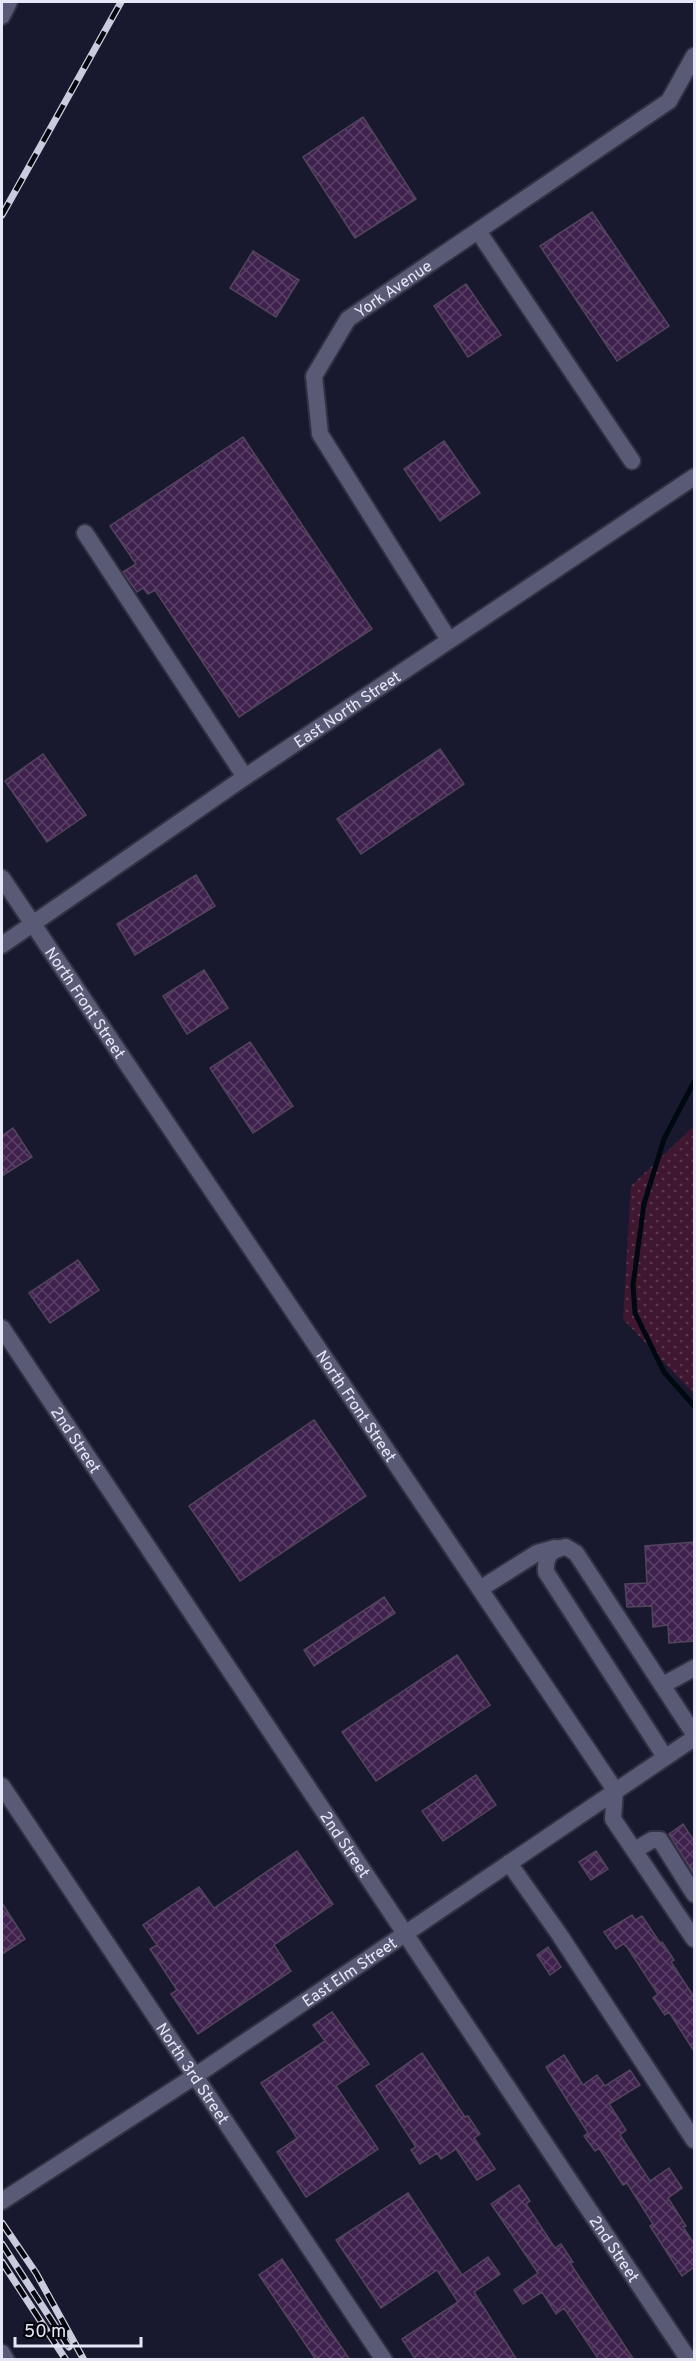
<svg xmlns="http://www.w3.org/2000/svg" width="696" height="2361" viewBox="0 0 696 2361" font-family="Overpass,sans-serif">
	<style>
		.grass { fill: url(#grass-dots) }
		.lines { fill: none; stroke-linecap: round; stroke-linejoin: round }
		.stream { stroke: #00090f; stroke-width: 5 }
		.building { fill: url(#building-cross-hatch); stroke: #53455c; stroke-width: 1.5 }
		.minor-casing { stroke: #323143; stroke-width: 20 }
		.minor { stroke: #595b76; stroke-width: 16 }
		.rail-casing { stroke: #cacbdc; stroke-width: 7 }
		.rail { stroke: #05050e; stroke-width: 4.5; stroke-dasharray: 14; stroke-linecap: butt }
		.labels { text-anchor: middle; stroke-width: 6; stroke-linejoin: round; paint-order: stroke }
		.street-label { font-size: 16px; fill: #e6e7f7; stroke: #05050e }
	</style>
	<defs>
		<pattern id="grass-dots" width="8" height="8" patternUnits="userSpaceOnUse" patternTransform="scale(1.5)"><rect width="8" height="8" fill="#3f1730"/><path d="M2 2h.1M6 6h.1" fill="none" stroke="#5b394f" stroke-width="1.8" stroke-linecap="round"/></pattern>
		<pattern id="building-cross-hatch" width="8" height="8" patternUnits="userSpaceOnUse" patternTransform="scale(1.5)"><rect width="8" height="8" fill="#3f214e"/><path d="M0 0l8 8M0 8l8-8" fill="none" stroke="#5b4168"/></pattern>
	</defs>
	<rect width="100%" height="100%" fill="#18192f"/>
	<path class="grass" d="M694,1126V1394L623,1319L631,1186Z"/>
	<g class="lines">
		<path class="stream" d="M694,1082L664,1139L644,1204L633,1285L635,1313L664,1372L694,1406"/>
	</g>
	<path class="building" d="M363,117L416,199L355,238L303,157Z
		M592,212L669,326L617,361L540,246Z
		M253,251L299,280L276,317L230,288Z
		M466,284L501,335L468,357L434,306Z
		M243,437L372,629L239,717L155,590L148,594L143,588L137,592L123,572L136,564L110,526Z
		M444,441L480,493L440,521L404,469Z
		M440,749L464,784L361,854L337,819Z
		M43,754L86,815L47,842L5,781Z
		M196,875L215,906L135,955L117,924Z
		M204,970L228,1008L187,1034L163,996Z
		M250,1042L293,1106L253,1133L210,1068Z
		M13,1128L32,1157L2,1176V1136Z
		M78,1260L99,1290L50,1323L29,1293Z
		M314,1420L366,1496L240,1581L189,1506Z
		M694,1542V1641L669,1643L668,1625L653,1627L652,1606L627,1607L625,1584L647,1583L645,1546Z
		M384,1597L395,1613L314,1666L304,1650Z
		M457,1655L490,1705L376,1781L342,1732Z
		M476,1775L496,1805L443,1841L422,1811Z
		M683,1824L694,1841V1874L669,1834Z
		M297,1851L333,1904L274,1945L291,1971L198,2034L171,1994L177,1990L150,1949L157,1945L143,1925L199,1887L214,1908Z
		M596,1851L608,1869L591,1880L579,1862Z
		M2,1903L25,1939L2,1954Z
		M632,1915L635,1920L642,1916L661,1944L662,1942L674,1960L671,1962L694,1997V2051L669,2012L665,2015L653,1998L658,1994L627,1947L623,1944L616,1949L604,1932Z
		M548,1947L561,1967L550,1975L537,1955Z
		M332,2012L369,2064L336,2086L378,2149L306,2197L277,2152L297,2138L261,2083L325,2041L313,2025Z
		M422,2053L465,2117L468,2116L480,2134L474,2138L495,2169L477,2180L456,2149L441,2159L437,2153L420,2164L411,2150L416,2147L376,2086Z
		M564,2055L583,2085L597,2075L605,2086L630,2070L640,2085L609,2104L626,2130L620,2135L650,2181L669,2168L682,2188L668,2198L686,2226L683,2227L694,2244V2267L682,2276L650,2226L653,2224L627,2183L623,2185L599,2148L595,2151L584,2136L588,2133L546,2067Z
		M519,2185L530,2201L526,2204L555,2248L561,2244L573,2262L570,2263L634,2360H599L564,2308L556,2314L542,2292L523,2304L514,2290L538,2273L491,2204Z
		M408,2193L462,2275L488,2257L500,2274L474,2292L517,2360H416L402,2339L458,2302L437,2270L381,2308L336,2240Z
		M282,2259L350,2360H316L259,2275Z"/>
	<g class="lines">
		<defs>
			<g id="minor">
				<path d="M2,16L9,2"/>
				<path d="M478,231L632,461"/>
				<path d="M85,533L245,777"/>
				<path id="s1" d="M449,640L320,434L314,376L348,319L669,101L694,56"/>
				<path id="s2" d="M2,878L615,1790L613,1819L694,1939"/>
				<path id="s3" d="M2,945L245,777L694,477"/>
				<path id="s4" d="M2,1328L689,2360"/>
				<path d="M480,1589L537,1553L555,1548"/>
				<path d="M663,1685L694,1668"/>
				<path d="M665,1757L546,1572C545,1556 551,1549 566,1547L576,1553L694,1734"/>
				<path id="s5" d="M2,1786L384,2360"/>
				<path d="M635,1850L652,1840H660L694,1894"/>
				<path d="M509,1863L559,1934L694,2140"/>
				<path id="s6" d="M2,2201L195,2076L694,1738"/>
				<path d="M2,2353L6,2360"/>
			</g>
		</defs>
		<use href="#minor" class="minor-casing"/>
		<use href="#minor" class="minor"/>
		<defs>
			<path id="rail" d="M2,215L121,2
				M2,2223L36,2273L84,2360
				M2,2244L69,2347
				M2,2262L66,2360"/>
		</defs>
		<use href="#rail" class="rail-casing"/>
		<use href="#rail" class="rail"/>
	</g>
	<g class="labels">
		<g class="street-label">
			<text dy="6" stroke="none"><textPath href="#s1" startOffset="422">York Avenue</textPath></text>
			<text dy="6" stroke="none"><textPath href="#s3" startOffset="418">East North Street</textPath></text>
			<text dy="6" stroke="none"><textPath href="#s2" startOffset="150">North Front Street</textPath></text>
			<text dy="6" stroke="none"><textPath href="#s2" startOffset="636">North Front Street</textPath></text>
			<text dy="6" stroke="none"><textPath href="#s4" startOffset="134">2nd Street</textPath></text>
			<text dy="6" stroke="none"><textPath href="#s4" startOffset="620">2nd Street</textPath></text>
			<text dy="6" stroke="none"><textPath href="#s6" startOffset="416">East Elm Street</textPath></text>
			<text dy="6" stroke="none"><textPath href="#s5" startOffset="345">North 3rd Street</textPath></text>
			<text dy="6" stroke="none"><textPath href="#s4" startOffset="1106">2nd Street</textPath></text>
		</g>
	</g>
	<rect width="696" height="2361" fill="none" stroke="#e6e7f7" stroke-width="6"/>
	<path d="M15 2337v9h126v-9" fill="none" stroke="#e6e7f7" stroke-width="3"/>
	<text x="24" y="2337" font-size="18" fill="#e6e7f7" stroke="#05050e" stroke-width="4.5" paint-order="stroke">50 m</text>
</svg>
